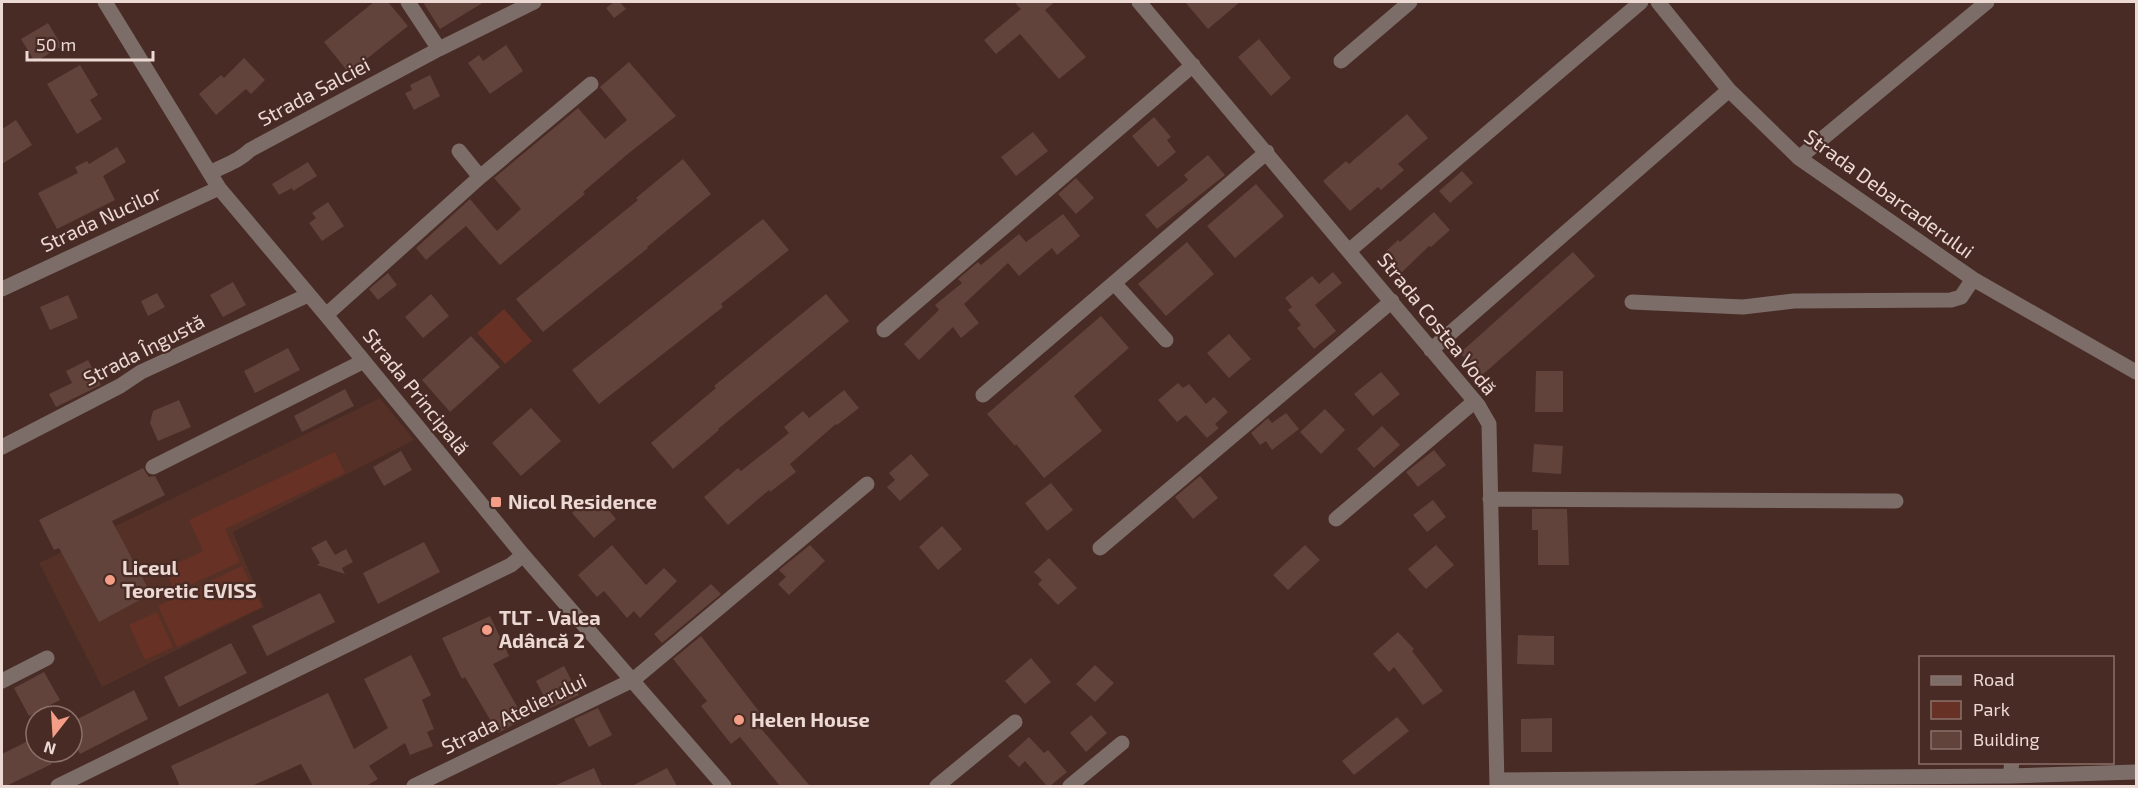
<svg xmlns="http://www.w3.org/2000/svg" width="2138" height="788" viewBox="0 0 2138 788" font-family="'Exo 2',sans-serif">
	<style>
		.built { fill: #543026 }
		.green { fill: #673225 }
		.building { fill: #62433b }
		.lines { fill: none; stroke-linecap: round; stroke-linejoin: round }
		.minor { stroke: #7c6d69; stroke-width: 15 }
		.poi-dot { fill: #f49e87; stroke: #482b24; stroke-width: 2 }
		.labels { text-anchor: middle; stroke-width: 4.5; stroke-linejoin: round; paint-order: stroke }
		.street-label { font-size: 20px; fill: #ecd9d4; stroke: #482b24 }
		.poi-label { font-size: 20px; font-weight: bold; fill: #ecd9d4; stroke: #482b24; text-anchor: start }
	</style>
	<rect width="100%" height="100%" fill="#482b24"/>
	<path class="built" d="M380,398L414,440L233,532L264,607L102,687L39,563Z"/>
	<path class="green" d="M504,309L532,341L505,364L477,333Z
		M335,452L345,473L225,529L240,562L175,592L165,569L203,551L189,520Z
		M242,566L262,607L177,647L158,606Z
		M157,612L173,647L145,660L129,625Z"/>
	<path class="building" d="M374,2H388L408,26L349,73L324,42Z
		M423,2H484L440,29Z
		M614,2H620L626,9L614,18L606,8Z
		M1014,2H1055L1045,10L1086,57L1059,79L1020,34L996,54L984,40L1021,9Z
		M1185,2H1240L1208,29Z
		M48,23L62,46L35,62L21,39Z
		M1259,39L1291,78L1271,96L1238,57Z
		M506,45L523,71L490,94L468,63L479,55L483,61Z
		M244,58L265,80L251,94L246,89L216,115L199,94L221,75L224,78Z
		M629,62L676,116L629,153L583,192L585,194L500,265L466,226L426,260L416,248L470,199L497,231L521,209L494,178L578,108L605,139L627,120L600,87Z
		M80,65L98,95L90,100L102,119L77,134L47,84Z
		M430,75L440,96L414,110L405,93L412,90L410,85Z
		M1407,114L1428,138L1398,164L1404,170L1381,190L1378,187L1350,211L1323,181L1346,161L1349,164Z
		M1154,117L1171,137L1167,140L1176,152L1158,167L1132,136Z
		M16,120L32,145L2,164V129Z
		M1033,132L1048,151L1016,176L1001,157Z
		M117,147L126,162L103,176L115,200L57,229L38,193L78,173L75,167L87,161L89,164Z
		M1208,155L1225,175L1157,229L1145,215L1188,180L1184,175Z
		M683,159L711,194L647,247L648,248L543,332L516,299L638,200L636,198Z
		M308,162L317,176L293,191L292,188L279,195L272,184Z
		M1462,171L1473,183L1450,203L1439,191Z
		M1076,178L1094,198L1076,214L1058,194Z
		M1256,184L1284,216L1235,258L1207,226Z
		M328,202L344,226L322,241L309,223L316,218L312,213Z
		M1434,212L1450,230L1431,247L1429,246L1398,276L1380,257L1398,240L1400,242Z
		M1063,214L1080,236L1057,255L1052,248L1019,276L1008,263L964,304L979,323L961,338L953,327L919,360L904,344L939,310L935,305L962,283L958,279L978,262L981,265L1019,234L1026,242Z
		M763,219L789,250L721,304L723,307L599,404L572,370Z
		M1187,242L1214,274L1166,316L1138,284Z
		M1573,252L1595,276L1481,376L1460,353Z
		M1333,272L1342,283L1315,305L1336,331L1314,349L1297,328L1301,325L1288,310L1292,307L1285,298L1312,276L1319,284Z
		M388,273L397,285L378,300L369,289Z
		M233,282L246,305L223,317L210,295Z
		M157,293L165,307L148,316L141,301Z
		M431,294L449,316L423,338L405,317Z
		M826,294L849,321L718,429L719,430L673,469L651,443L716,388L714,386Z
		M68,295L78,318L50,330L40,307Z
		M1101,316L1129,348L1074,396L1102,431L1044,478L1016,444L1015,446L987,414Z
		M1229,334L1251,359L1229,378L1207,353Z
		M471,336L500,367L450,412L422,380Z
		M288,348L300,370L255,393L244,371Z
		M88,360L101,385L56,407L49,394L72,383L66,371Z
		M1536,371H1563V412H1535Z
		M1381,372L1400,394L1373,416L1354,394Z
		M1178,383L1183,388L1189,384L1206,404L1214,397L1228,412L1215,424L1219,428L1207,438L1186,415L1177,422L1158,400Z
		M345,389L354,406L302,432L294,416Z
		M844,390L859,408L837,425L836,424L790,464L796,472L770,492L769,490L728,525L704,497L738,468L741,471L789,433L784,427L803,411L809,418Z
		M179,400L191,427L158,441L150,423L153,411Z
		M531,408L561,441L521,476L492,443Z
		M1325,409L1345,430L1321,454L1300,432Z
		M1286,413L1299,429L1272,450L1266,441L1260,445L1251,433L1268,418L1272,423Z
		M1382,426L1400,445L1374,468L1357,449Z
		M1534,444L1563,446L1561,474L1532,472Z
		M1434,450L1446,465L1418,487L1406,472Z
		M401,451L412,470L384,486L373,467Z
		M911,454L929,475L900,501L887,487L895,480L889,473Z
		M143,468L149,477L155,476L165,495L112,521L151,594L99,622L59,548L54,550L39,520Z
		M1200,476L1218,498L1193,519L1175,497Z
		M1051,483L1073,510L1047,531L1025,503Z
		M595,494L616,519L594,538L572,513Z
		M1433,500L1446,517L1427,532L1413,515Z
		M1532,509H1567L1569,565H1538V530H1532Z
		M942,526L962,549L938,570L919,547Z
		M326,540L335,555L346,549L353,562L342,568L345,574L317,565L320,563L311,548Z
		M424,542L440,572L378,604L363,573Z
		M612,545L646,585L664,568L677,581L640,618L634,611L627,618L604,591L597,597L578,575Z
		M810,545L825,561L789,595L778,584L786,577L779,570Z
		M1305,545L1320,560L1288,590L1273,575Z
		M1436,545L1454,565L1426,589L1408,569Z
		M1049,558L1077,588L1058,605L1038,584L1042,580L1034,572Z
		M711,584L721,594L662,643L654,634Z
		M320,593L335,622L267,656L252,626Z
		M490,616L509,656L493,664L524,719L498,733L465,677L462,679L442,638Z
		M1398,632L1414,649L1412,651L1443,691L1423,705L1394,667L1389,672L1373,654Z
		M1518,635L1554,636V665L1517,664Z
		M701,636L764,718L757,724L810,786H780L740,737L731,744L701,706L707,701L673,659Z
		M231,643L247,673L179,707L164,677Z
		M411,655L431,695L422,700L434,729L427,732L433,746L410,755L405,743L369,766L378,779L366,786H313L301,764L252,786H180L171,766L328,693L354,749L388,728L364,679Z
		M1031,658L1051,682L1025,704L1005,681Z
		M1095,665L1114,683L1095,702L1076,684Z
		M564,666L579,695L550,708L536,681Z
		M44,672L60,700L29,716L14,688Z
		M134,690L148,719L80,754L72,738V722Z
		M598,708L612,735L589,747L574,719Z
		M1091,715L1107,733L1086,752L1070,733Z
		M1397,717L1409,731L1354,775L1342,761Z
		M1552,718V752H1521V719Z
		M36,737V752H46L52,764L6,786H2V754Z
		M1029,737L1044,753L1048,750L1067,772L1050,786H1047L1025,761L1019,767L1008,756Z
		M594,768L602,786H554Z
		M667,768L677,786H632Z"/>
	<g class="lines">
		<path class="minor" d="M105,2L219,188L326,315L523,555L724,786
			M408,2L439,49
			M1139,2L1478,405L1489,424L1497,786
			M1658,2L1729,90L1799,158L1973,279L2136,372
			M1341,61L1410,2
			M459,151L480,177
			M1799,158L1987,2
			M210,173C224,165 238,162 250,150L439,49L534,2
			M1350,250L1641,2
			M1114,283L1166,340
			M2,289L219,188
			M1632,302L1743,307L1794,301L1951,300L1961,297L1973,279
			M326,315L480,177L591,84
			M884,330L1193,65
			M1431,350L1729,90
			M983,395L1267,152
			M2,447L120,386L141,372L308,295
			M153,467L364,361
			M1490,499L1896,501
			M1336,519L1475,401
			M1100,548L1392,301
			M2,681L47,658
			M2010,776L2136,772
			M1497,780L2010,776L2012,762
			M58,786L511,565L523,555
			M414,786L633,680L867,484
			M937,786L1015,722
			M1070,786L1122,743"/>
	</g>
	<g class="poi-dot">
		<rect x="490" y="496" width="12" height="12" rx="3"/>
		<circle cx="110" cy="580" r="6"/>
		<circle cx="487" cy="630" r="6"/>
		<circle cx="739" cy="720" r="6"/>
	</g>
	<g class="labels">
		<g class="street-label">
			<text transform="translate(314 92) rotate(-28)" y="7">Strada Salciei</text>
			<text transform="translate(1889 194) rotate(36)" y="7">Strada Debarcaderului</text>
			<text transform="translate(101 219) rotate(-25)" y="7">Strada Nucilor</text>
			<text transform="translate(1437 324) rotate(51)" y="7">Strada Costea Vodă</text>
			<text transform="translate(144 350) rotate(-27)" y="7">Strada Îngustă</text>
			<text transform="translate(416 392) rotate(51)" y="7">Strada Principală</text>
			<text transform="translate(514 714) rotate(-26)" y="7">Strada Atelierului</text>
		</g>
		<g class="poi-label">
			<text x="508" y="509">Nicol Residence</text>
			<text x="122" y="575">Liceul<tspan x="122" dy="23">Teoretic EVISS</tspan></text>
			<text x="499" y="625">TLT - Valea<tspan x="499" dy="23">Adâncă 2</tspan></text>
			<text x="751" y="727">Helen House</text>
		</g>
	</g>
	<rect width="2138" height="788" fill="none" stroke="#ecd9d4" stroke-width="6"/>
	<rect x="1919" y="656" width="195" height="108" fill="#482b24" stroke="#8a716a" stroke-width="1.5"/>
	<rect x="1931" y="676" width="30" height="9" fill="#7c6d69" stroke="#8a716a" stroke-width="1.5"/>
	<text x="1973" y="686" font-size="18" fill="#ecd9d4">Road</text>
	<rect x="1931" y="701" width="30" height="18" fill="#673225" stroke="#8a716a" stroke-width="1.5"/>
	<text x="1973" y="716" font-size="18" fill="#ecd9d4">Park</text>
	<rect x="1931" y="731" width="30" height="18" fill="#62433b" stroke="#8a716a" stroke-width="1.5"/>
	<text x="1973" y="746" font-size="18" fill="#ecd9d4">Building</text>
	<g transform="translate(54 734) rotate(197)"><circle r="28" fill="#482b24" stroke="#8a716a" stroke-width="1.5"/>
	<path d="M0-4.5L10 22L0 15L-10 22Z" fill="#f49e87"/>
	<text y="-9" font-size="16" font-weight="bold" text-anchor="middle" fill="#ecd9d4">N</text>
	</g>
	<path d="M27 51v9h126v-9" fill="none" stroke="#ecd9d4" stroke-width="3"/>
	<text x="36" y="51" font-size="18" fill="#ecd9d4" stroke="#482b24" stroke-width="4.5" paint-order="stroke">50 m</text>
</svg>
